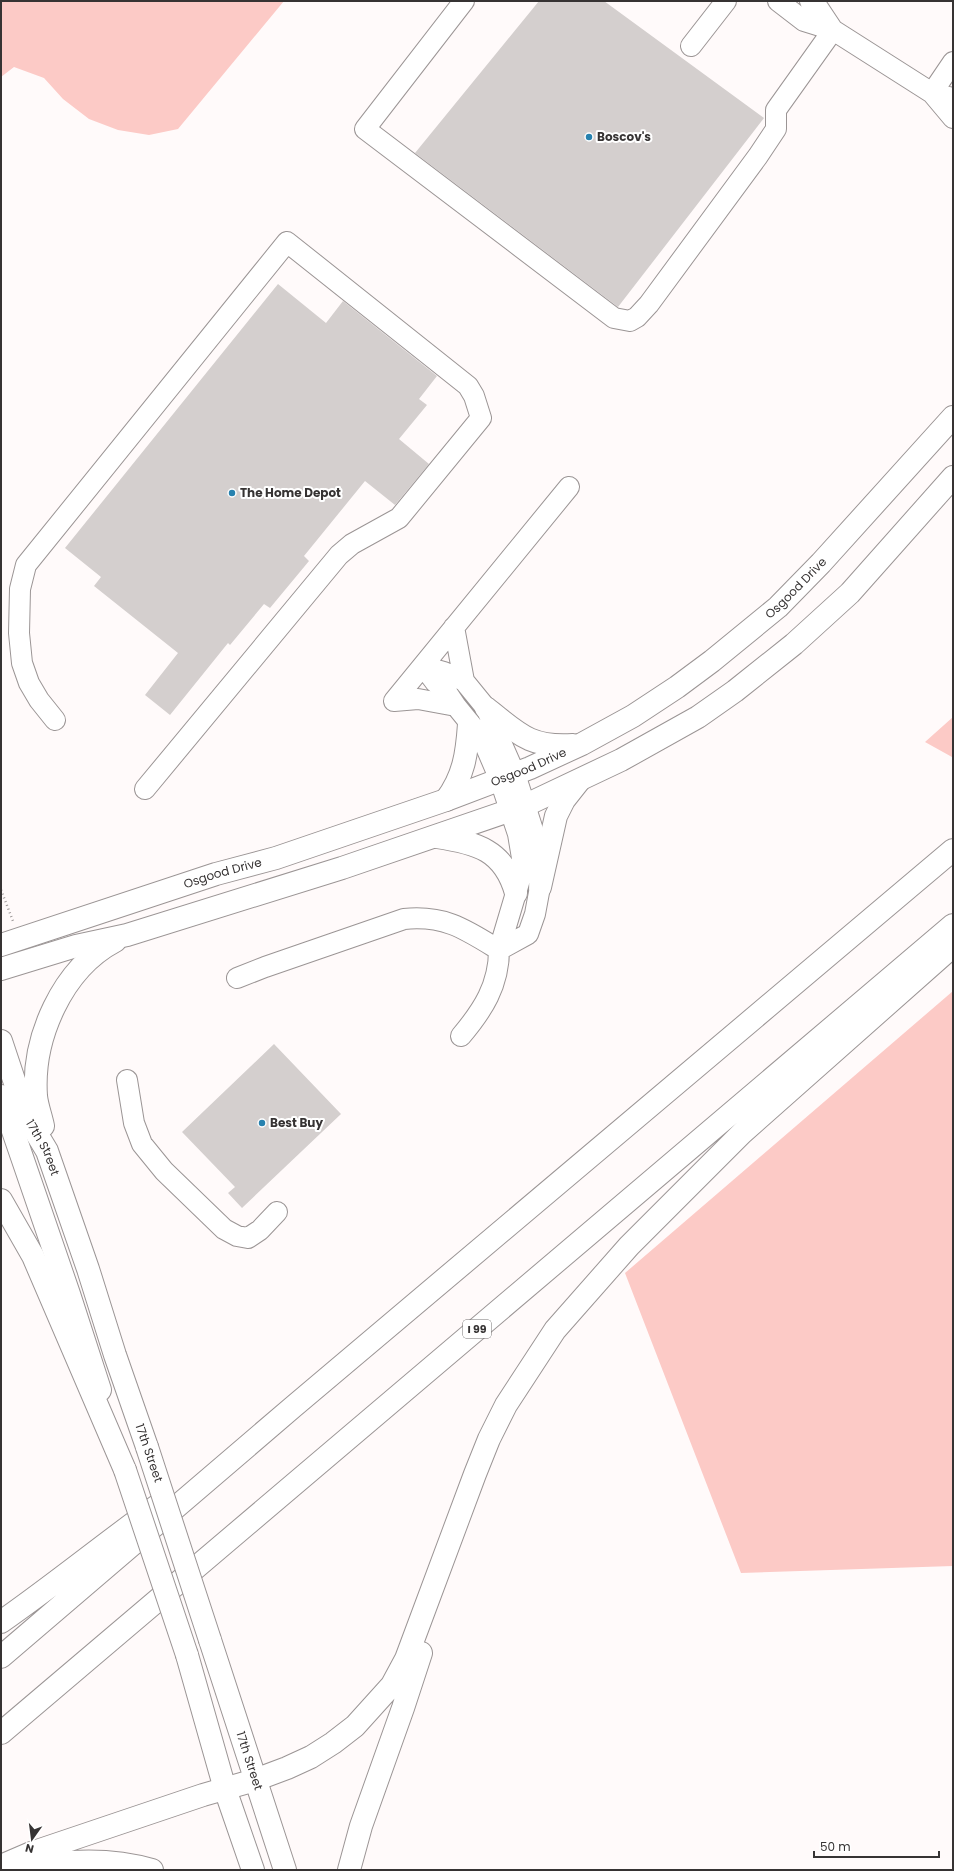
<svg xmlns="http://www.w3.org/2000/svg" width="954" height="1871" viewBox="0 0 954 1871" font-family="Poppins,sans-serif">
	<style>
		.green { fill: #fccac6 }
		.building { fill: #d4cfce }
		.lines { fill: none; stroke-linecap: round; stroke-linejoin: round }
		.minor-casing { stroke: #9b9595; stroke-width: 22 }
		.major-casing { stroke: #9b9595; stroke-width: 24 }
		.highway-casing { stroke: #9b9595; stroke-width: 24 }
		.path { stroke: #9c9898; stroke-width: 2.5; stroke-dasharray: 1 3; stroke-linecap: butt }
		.minor { stroke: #fff; stroke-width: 20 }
		.major { stroke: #fff; stroke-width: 22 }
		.highway { stroke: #fff; stroke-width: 22 }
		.major-bridge-casing { stroke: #9b9595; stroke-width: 24; stroke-linecap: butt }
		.major-bridge { stroke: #fff; stroke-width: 22 }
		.poi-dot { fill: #2782af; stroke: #fff; stroke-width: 1.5 }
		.labels { text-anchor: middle; stroke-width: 4; stroke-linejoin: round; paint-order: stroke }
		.shield { fill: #fff; stroke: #727070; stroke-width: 1 }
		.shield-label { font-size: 11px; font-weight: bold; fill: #363333 }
		.poi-label { font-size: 12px; font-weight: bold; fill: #363333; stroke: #fff; text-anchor: start }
		.street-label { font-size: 12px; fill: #363333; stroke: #fff }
	</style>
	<rect width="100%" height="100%" fill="#fffafa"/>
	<path class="green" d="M1,1H284L178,129L149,135L118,130L89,119L63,99L44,78L14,67L1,77Z
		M953,717V756L952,757L925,742Z
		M953,991V1566L741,1573L625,1273Z"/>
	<path class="building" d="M539,1H604L764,118L618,307L415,153Z
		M278,284L326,323L343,301L437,376L419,399L427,405L399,439L429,464L395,505L365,481L304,556L309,561L270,608L264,604L230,645L228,643L170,715L145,695L178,653L94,586L101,577L65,548Z
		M274,1044L341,1114L242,1208L228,1193L235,1187L182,1132Z"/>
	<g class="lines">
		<defs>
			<path id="minor" d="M464,1L365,129L614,318L630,321L637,317L649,304L758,156L776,129V110L833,30
				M778,1L804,21L833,30L932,93L953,98
				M810,1L817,6L833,30
				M691,46L726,1
				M932,93L953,62
				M932,93L953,118
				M454,627L464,681
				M423,666L444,672L464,681L486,708L515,774L533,830L540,887L535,914L528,934L499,950
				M423,666L435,682L446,691L456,706L482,738L500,780L518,834L522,858L521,876L499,950
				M394,701L569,487
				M394,701L418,699L456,706
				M55,720L39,700L29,683L22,663L19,633L20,589L26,565L287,242L468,386L474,396L481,418L399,518L352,544L339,555L145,789
				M237,978L265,967L404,919C445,915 465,929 499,950C499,985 483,1010 461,1036
				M127,1080L134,1123L142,1144L164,1171L224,1229L237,1236L248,1238L260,1230L277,1212"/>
			<g id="major">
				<path d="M486,708C518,733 529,748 573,745"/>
				<path d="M446,800C464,776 467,753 469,724"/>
				<path d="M437,837C477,843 504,850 516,893"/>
				<path d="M540,887L556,816L564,800L579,781"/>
				<path id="s1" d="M1,945L216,874L276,858L446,800L530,768L582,744L633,716L677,687L712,661L778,607L821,563L953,417"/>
				<path d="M1,969L76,946L127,935L342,868L526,805L621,760L698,717L735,691L794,644L850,593L953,477"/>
				<path id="s2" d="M1,1041L26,1116L47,1151L88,1269L115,1355L147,1447"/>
				<path d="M1,1096L69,1294L100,1390"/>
				<path d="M43,1126C41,1116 37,1106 36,1096C32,1038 62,969 115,941"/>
				<path id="s3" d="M210,1640L285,1870"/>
				<path d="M187,1655L225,1789L253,1870"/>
			</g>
			<path id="highway" d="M1,1200L33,1256L125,1470
				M1,1622C54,1585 104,1544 157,1506
				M1,1657L293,1407L953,850
				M1,1733L953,925
				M1,1866L31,1853L203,1795L255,1780L287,1768L311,1757L333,1743L355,1726L392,1685L406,1659L475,1474L489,1439L506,1405L555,1330L629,1246L742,1133L953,946
				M16,1870C61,1860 108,1857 152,1870
				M349,1870L361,1826L403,1708L421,1653"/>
		</defs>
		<use href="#minor" class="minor-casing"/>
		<use href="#major" class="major-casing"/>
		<use href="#highway" class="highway-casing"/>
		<path class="path" d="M1,890L13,921"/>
		<use href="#minor" class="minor"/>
		<use href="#major" class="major"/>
		<use href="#highway" class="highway"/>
		<defs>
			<path id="major-bridge" d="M147,1447L210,1640
				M125,1470L187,1655"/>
		</defs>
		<use href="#major-bridge" class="major-bridge-casing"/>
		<use href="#major-bridge" class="major-bridge"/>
	</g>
	<g class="poi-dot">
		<circle cx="589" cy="137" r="4"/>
		<circle cx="232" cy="493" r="4"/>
		<circle cx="262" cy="1123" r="4"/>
	</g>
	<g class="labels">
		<rect class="shield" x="463" y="1320" width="28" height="18" rx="3"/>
		<g class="shield-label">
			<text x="477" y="1333">I 99</text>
		</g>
		<g class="poi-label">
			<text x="597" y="141">Boscov's</text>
			<text x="240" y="497">The Home Depot</text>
			<text x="270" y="1127">Best Buy</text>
		</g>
		<g class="street-label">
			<text dy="4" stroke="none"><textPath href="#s1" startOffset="881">Osgood Drive</textPath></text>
			<text dy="4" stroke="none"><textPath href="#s1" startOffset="557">Osgood Drive</textPath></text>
			<text dy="4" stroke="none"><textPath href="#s1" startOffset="233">Osgood Drive</textPath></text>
			<text dy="4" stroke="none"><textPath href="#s2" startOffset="115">17th Street</textPath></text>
			<text transform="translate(149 1453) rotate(71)" y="4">17th Street</text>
			<text dy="4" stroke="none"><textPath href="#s3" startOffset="127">17th Street</textPath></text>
		</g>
	</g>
	<rect width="954" height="1871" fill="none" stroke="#363333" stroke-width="4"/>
	<g transform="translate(32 1839) rotate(194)" stroke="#ffffff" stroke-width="3" paint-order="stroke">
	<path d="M0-3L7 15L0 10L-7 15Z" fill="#363333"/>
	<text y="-6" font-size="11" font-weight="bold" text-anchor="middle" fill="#363333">N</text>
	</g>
	<path d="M814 1851v6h125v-6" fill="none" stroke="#363333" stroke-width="2"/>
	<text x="820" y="1851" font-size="12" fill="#363333" stroke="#ffffff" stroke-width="3" paint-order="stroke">50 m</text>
</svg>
